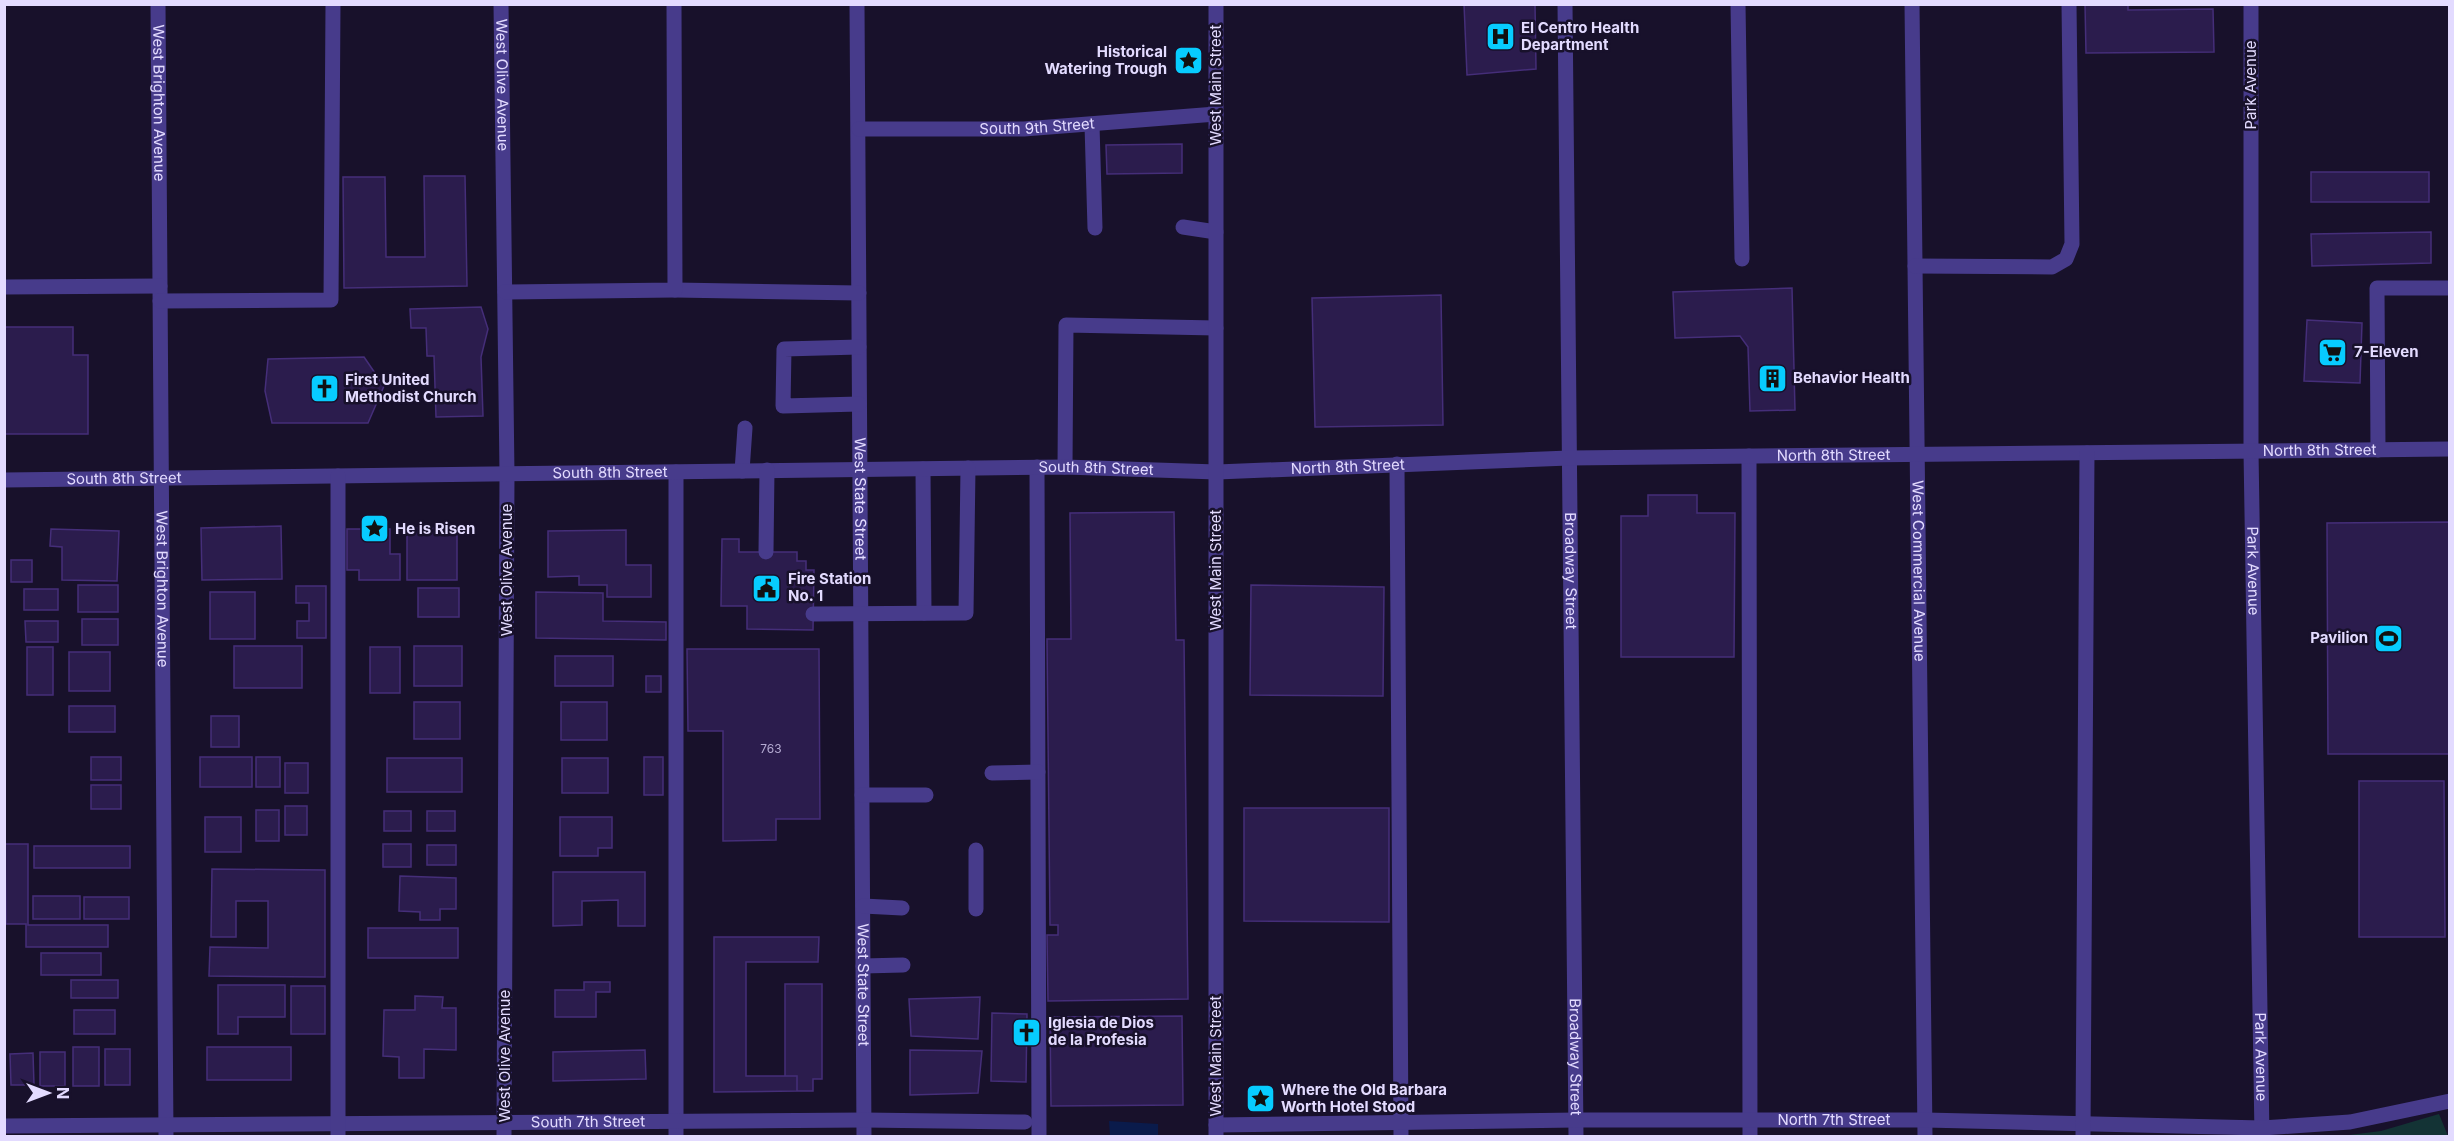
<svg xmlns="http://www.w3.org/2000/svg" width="2454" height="1141" viewBox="0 0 2454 1141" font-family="Inter,sans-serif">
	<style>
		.green { fill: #133335 }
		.water { fill: #0a1b4b }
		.building { fill: #2b1c4d; stroke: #452e79; stroke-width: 1.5 }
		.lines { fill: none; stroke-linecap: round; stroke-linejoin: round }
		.minor { stroke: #473b8b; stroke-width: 15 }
		.labels { text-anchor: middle; stroke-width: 5; stroke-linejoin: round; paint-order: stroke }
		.number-label { font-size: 12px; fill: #b5abd2 }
		.poi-label { font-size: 15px; font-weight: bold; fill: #e3dbff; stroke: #18112b; text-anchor: start }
		.street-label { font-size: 15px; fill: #e3dbff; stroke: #18112b }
	</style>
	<rect width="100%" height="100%" fill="#18112b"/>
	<path class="green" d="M2439,1114L2448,1136H2341L2381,1131Z"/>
	<path class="water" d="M1109,1121L1158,1124V1136H1110Z"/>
	<path class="building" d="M1464,4H1535L1536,69L1467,75Z
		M2085,4H2128V10L2213,9L2214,52L2086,53Z
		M1182,144V173L1107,174L1106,145Z
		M2311,172H2429V202H2311Z
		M424,176H465L467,286L344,288L343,177H385L386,257H425Z
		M2431,232V263L2312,266L2311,234Z
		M1792,288L1795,410L1750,411L1748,347L1740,336L1675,338L1673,292Z
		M1441,295L1443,425L1315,427L1312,298Z
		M481,307L488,329L481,357L483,416L436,417L434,356H427L426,328H411L410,309Z
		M2307,320L2362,323L2360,383L2304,381Z
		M4,327H73V355H88V434H4Z
		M364,357L384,386L368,423H272L265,391L268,359Z
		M1648,495H1697V513H1735L1734,657H1621V516H1648Z
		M1174,512L1176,640H1184L1188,999L1048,1001L1047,935H1058V925H1050L1047,639H1071L1070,513Z
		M2450,522V754H2328L2327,523Z
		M281,526L282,579L202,580L201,528Z
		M407,528H457V580H407Z
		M51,529L119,531L117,581L62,580V547L50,546Z
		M347,529H390V554H400V580H359V570H347Z
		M626,530V565H651V597H607V585H579V576L548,577V531Z
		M722,539H739V552H797V561H806V570H814L813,630L747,629V606H721Z
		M11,560H32V582H11Z
		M78,585H118V612H78Z
		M1251,585L1384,587L1383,696L1250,695Z
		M296,586H326V638H297V621H309V603H296Z
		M418,588H459V617H418Z
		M24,589H58V610H24Z
		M210,592H255V639H210Z
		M536,592L603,593V621L666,622V640L536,638Z
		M82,619H118V645H82Z
		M25,621H58V642H26Z
		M234,646H302V688H234Z
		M414,646H462V686H414Z
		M27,647H53V695H27Z
		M370,647H400V693H370Z
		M687,649H819L820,819H776V840L723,841V731H688Z
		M69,652H110V691H69Z
		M555,656H613V686H555Z
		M646,676H661V692H646Z
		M414,702H460V739H414Z
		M561,702H607V740H561Z
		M69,706H115V732H69Z
		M211,716H239V747H211Z
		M91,757H121V780H91Z
		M200,757H252V787H200Z
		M256,757H280V787H256Z
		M644,757H663V795H644Z
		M387,758H462V792H387Z
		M562,758H608V793H562Z
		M285,763H308V793H285Z
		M2359,781H2444L2445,937H2359Z
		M91,785H121V809H91Z
		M285,806H307V835H285Z
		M1244,808H1389V922L1244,921Z
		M256,810H279V841H256Z
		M384,811H411V831H384Z
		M427,811H455V831H427Z
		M205,817H241V852H205Z
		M560,817H612V848H598V856H560Z
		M5,844H28V925H108V947H26V924H6Z
		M383,844H411V867H383Z
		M427,845H456V865H427Z
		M34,846H130V868H34Z
		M212,869L325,870V977L209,976L210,947L268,948V901H236V937H211Z
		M553,872H645V926H618V900L582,901V925L553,926Z
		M400,876L456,878V909H440V920H420V912L399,911Z
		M33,896H80V919H33Z
		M84,897H129V919H84Z
		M368,928H458V958H368Z
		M714,937H819L818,962H746V1076H797V1091L714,1092Z
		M41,953H101V975H41Z
		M71,980H118V998H71Z
		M584,982H610V992H596V1017H555V990H584Z
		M785,984H822V1079H813V1091H797V1076H785Z
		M218,985H285V1017H238V1034H218Z
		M291,986H325V1034H291Z
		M415,996L443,997L442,1008H456V1050L424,1049V1078H399V1057L383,1056L384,1010H415Z
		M980,997L978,1039L911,1036L909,999Z
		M74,1010H115V1034H74Z
		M992,1013L1027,1014L1026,1082L991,1081Z
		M1182,1016L1183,1105L1051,1106L1050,1017Z
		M73,1047H99V1086H73Z
		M207,1047H291V1080H207Z
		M105,1049H130V1085H105Z
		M645,1050L646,1079L553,1081V1052Z
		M910,1050L982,1051L978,1093L910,1095Z
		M40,1052H65V1086H40Z
		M33,1053L34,1085H11L10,1054Z"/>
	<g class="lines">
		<g class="minor">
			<path id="s1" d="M158,4L166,1136"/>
			<path id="s2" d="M501,4L507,474L504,1136"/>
			<path id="s3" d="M857,4L864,1136"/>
			<path id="s4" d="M1565,4L1576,1136"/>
			<path d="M1738,4L1742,259"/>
			<path id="s5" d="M1912,4L1925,1136"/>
			<path id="s6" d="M2251,4V451L2262,1136"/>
			<path d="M1092,125L1095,228"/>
			<path id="s7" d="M859,129H1024L1216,114"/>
			<path d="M1183,227L1216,232"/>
			<path d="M1915,266L2052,267L2066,259L2072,244L2069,4"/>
			<path d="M4,287L160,286"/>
			<path d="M675,290L859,293"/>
			<path d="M505,292L675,290L674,4"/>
			<path d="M160,301L331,300L333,4"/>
			<path d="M859,347L784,349L783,406L859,404"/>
			<path d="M2378,450L2377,288H2450"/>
			<path d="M1749,456L1750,1136"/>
			<path d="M1397,464L1401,1136"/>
			<path d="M1037,467L1039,1136"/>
			<path d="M1065,467L1066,325L1216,328"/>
			<path d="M923,469L924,613"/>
			<path d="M742,471L745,428"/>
			<path d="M676,472V1136"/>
			<path id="s8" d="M4,480L1065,467L1217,472L1569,458L2450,449"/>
			<path d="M766,552L767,470"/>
			<path d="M813,614L966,613L968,468"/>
			<path d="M992,773L1038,772"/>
			<path d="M862,795H926"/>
			<path d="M976,850V909"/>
			<path d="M863,906L902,908"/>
			<path d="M863,966L903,965"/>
			<path id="s9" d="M1216,1125L1576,1120H1925L2262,1128L2350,1122L2450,1101"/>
			<path id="s10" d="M4,1126L864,1120L1025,1122"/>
			<path d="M338,1136V476"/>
			<path d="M1216,1136V4"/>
			<path d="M2083,1136L2087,453"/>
		</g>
	</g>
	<defs>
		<symbol id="hospital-square" viewBox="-11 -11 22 22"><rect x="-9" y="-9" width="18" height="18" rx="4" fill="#07ccff" stroke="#18112b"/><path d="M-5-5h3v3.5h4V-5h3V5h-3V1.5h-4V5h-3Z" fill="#111"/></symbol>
		<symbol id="sight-square" viewBox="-11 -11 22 22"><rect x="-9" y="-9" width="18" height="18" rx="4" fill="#07ccff" stroke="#18112b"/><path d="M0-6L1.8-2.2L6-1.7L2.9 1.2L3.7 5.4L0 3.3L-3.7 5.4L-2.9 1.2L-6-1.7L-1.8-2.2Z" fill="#111"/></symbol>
		<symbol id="supermarket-square" viewBox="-11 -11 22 22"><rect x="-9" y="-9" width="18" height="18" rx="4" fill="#07ccff" stroke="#18112b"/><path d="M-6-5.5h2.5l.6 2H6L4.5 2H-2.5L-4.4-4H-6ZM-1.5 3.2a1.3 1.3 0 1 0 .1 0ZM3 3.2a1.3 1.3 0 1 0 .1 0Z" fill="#111"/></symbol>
		<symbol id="building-square" viewBox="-11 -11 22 22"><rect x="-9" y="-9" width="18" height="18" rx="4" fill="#07ccff" stroke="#18112b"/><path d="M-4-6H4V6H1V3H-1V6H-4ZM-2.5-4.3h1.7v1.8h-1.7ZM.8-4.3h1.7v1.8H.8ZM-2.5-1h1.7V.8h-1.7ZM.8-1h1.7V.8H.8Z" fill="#111"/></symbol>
		<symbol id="church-square" viewBox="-11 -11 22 22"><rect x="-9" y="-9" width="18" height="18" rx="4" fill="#07ccff" stroke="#18112b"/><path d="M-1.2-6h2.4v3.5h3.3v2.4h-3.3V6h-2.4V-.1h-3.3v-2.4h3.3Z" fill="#111"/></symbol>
		<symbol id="civic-square" viewBox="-11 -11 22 22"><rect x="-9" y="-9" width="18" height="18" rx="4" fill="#07ccff" stroke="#18112b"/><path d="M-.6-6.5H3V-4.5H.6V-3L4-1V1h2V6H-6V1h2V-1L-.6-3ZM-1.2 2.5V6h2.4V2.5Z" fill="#111"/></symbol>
		<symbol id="stadium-square" viewBox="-11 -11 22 22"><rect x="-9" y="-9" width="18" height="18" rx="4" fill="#07ccff" stroke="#18112b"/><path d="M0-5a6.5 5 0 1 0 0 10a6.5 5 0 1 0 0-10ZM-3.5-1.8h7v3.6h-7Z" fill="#111"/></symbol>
	</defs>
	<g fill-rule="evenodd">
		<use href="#hospital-square" x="1484" y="20" width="33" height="33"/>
		<use href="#sight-square" x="1172" y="44" width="33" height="33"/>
		<use href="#supermarket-square" x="2316" y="336" width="33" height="33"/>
		<use href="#building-square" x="1756" y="362" width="33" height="33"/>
		<use href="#church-square" x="308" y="372" width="33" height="33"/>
		<use href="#sight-square" x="358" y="512" width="33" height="33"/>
		<use href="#civic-square" x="750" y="572" width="33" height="33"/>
		<use href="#stadium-square" x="2372" y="622" width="33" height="33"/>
		<use href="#church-square" x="1010" y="1016" width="33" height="33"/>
		<use href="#sight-square" x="1244" y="1082" width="33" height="33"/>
	</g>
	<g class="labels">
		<g class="number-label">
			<text x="771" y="753">763</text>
		</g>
		<g class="poi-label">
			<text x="1521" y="33">El Centro Health<tspan x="1521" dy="17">Department</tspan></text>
			<text x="1167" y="57" text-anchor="end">Historical<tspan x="1167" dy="17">Watering Trough</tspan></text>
			<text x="2354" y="357">7-Eleven</text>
			<text x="1793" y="383">Behavior Health</text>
			<text x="345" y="385">First United<tspan x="345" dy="17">Methodist Church</tspan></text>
			<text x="395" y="534">He is Risen</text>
			<text x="788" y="584">Fire Station<tspan x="788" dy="17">No. 1</tspan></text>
			<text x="2368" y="643" text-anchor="end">Pavilion</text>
			<text x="1048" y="1028">Iglesia de Dios<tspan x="1048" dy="17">de la Profesia</tspan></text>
			<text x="1281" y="1095">Where the Old Barbara<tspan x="1281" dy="17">Worth Hotel Stood</tspan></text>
		</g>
		<g class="street-label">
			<text dy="5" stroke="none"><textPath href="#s2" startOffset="81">West Olive Avenue</textPath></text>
			<text transform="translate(1216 85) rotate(-90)" y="5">West Main Street</text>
			<text transform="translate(2251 85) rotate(-90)" y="5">Park Avenue</text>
			<text dy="5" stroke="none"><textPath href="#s1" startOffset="99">West Brighton Avenue</textPath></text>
			<text dy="5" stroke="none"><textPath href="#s7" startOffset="178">South 9th Street</textPath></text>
			<text dy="5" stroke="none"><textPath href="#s8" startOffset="2316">North 8th Street</textPath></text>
			<text dy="5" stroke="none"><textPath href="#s8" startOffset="1830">North 8th Street</textPath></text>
			<text dy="5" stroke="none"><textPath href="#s8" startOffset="1344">North 8th Street</textPath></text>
			<text dy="5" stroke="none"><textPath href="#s8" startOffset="1092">South 8th Street</textPath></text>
			<text dy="5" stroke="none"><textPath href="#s8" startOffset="606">South 8th Street</textPath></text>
			<text dy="5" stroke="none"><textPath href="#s8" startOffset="120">South 8th Street</textPath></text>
			<text dy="5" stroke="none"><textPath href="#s3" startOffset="495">West State Street</textPath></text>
			<text transform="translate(507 570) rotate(-90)" y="5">West Olive Avenue</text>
			<text transform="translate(1216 570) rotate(-90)" y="5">West Main Street</text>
			<text dy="5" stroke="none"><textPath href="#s4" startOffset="567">Broadway Street</textPath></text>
			<text dy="5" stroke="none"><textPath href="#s5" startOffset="567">West Commercial Avenue</textPath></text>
			<text dy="5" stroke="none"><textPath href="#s6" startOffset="567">Park Avenue</textPath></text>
			<text dy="5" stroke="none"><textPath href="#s1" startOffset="585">West Brighton Avenue</textPath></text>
			<text dy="5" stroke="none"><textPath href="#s3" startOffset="981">West State Street</textPath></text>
			<text transform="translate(505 1056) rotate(-90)" y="5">West Olive Avenue</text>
			<text transform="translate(1216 1056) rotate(-90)" y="5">West Main Street</text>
			<text dy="5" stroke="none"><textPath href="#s4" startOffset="1053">Broadway Street</textPath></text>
			<text dy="5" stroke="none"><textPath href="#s6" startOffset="1053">Park Avenue</textPath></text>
			<text dy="5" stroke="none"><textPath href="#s10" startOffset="584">South 7th Street</textPath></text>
			<text dy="5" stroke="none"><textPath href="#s9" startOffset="618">North 7th Street</textPath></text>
		</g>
	</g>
	<rect width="2454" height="1141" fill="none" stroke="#e3dbff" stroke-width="12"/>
	<g transform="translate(48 1093) rotate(90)" stroke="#18112b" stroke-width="4.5" paint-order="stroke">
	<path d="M0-4.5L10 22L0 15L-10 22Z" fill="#e3dbff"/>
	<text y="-9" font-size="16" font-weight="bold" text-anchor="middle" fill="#e3dbff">N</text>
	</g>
</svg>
